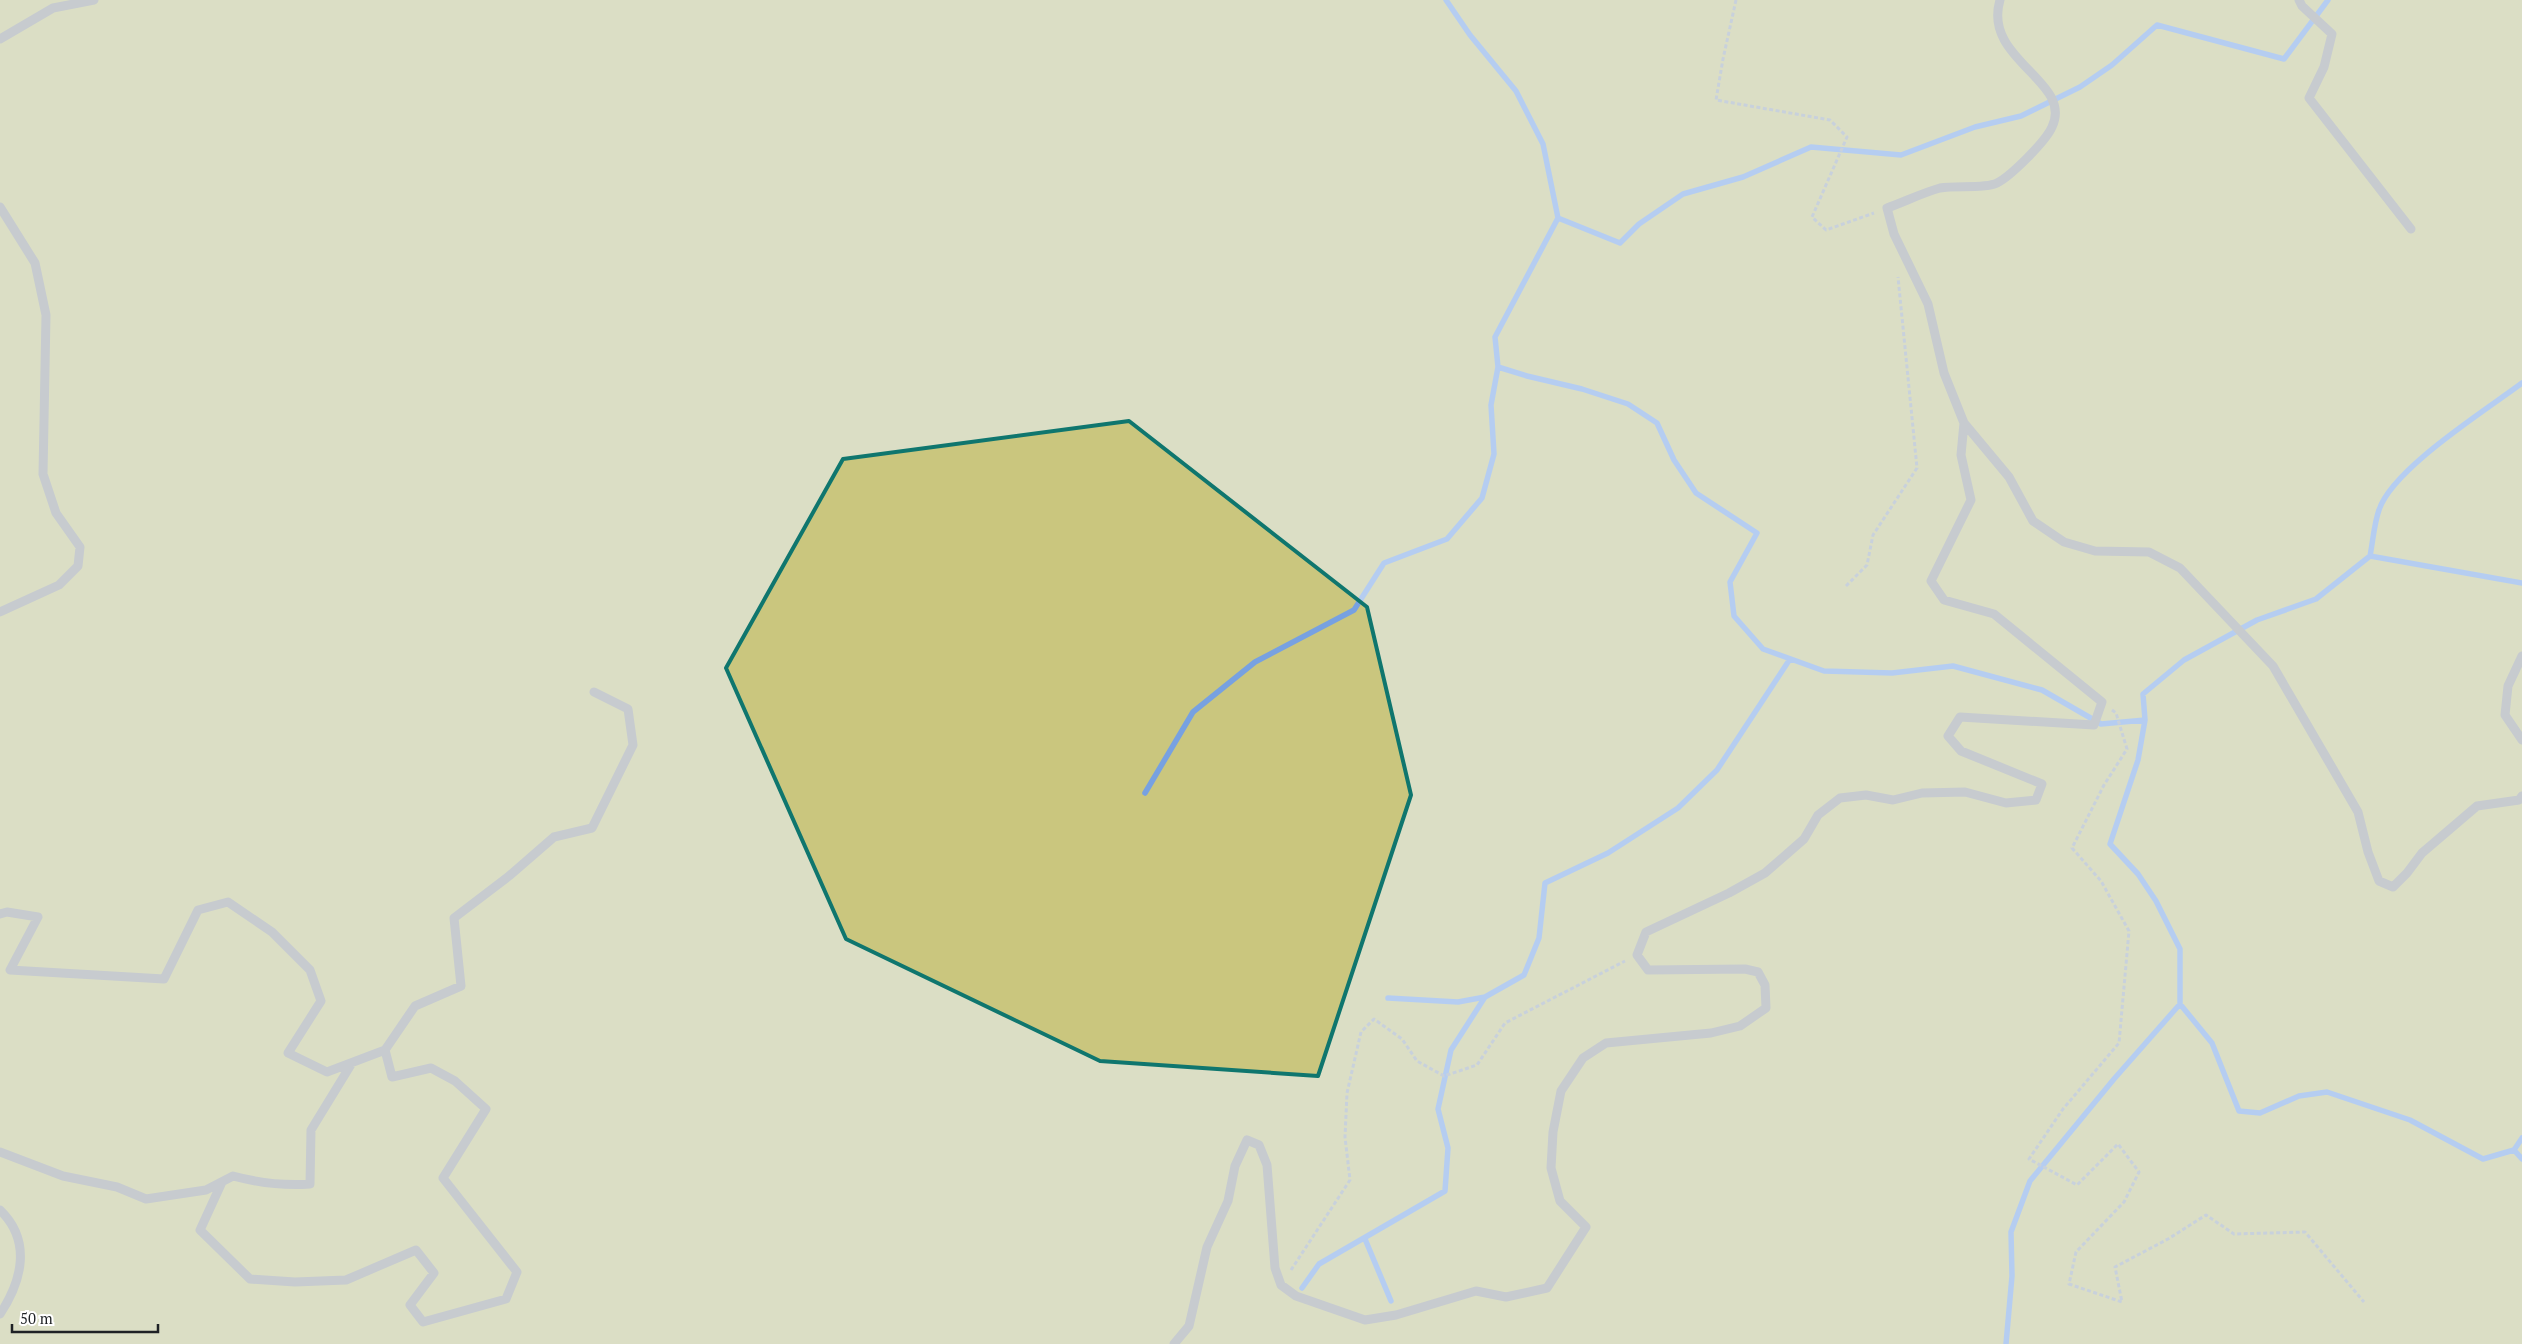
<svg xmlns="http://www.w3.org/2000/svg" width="2522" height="1344" viewBox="0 0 2522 1344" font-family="'PT Serif',serif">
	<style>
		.green { fill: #cac67e }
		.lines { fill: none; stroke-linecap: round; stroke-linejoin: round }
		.stream { stroke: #77a1e1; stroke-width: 5.5 }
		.path { stroke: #a1a8b2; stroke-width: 3; stroke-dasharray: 4 2.5; stroke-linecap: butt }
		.service { stroke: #9d9c96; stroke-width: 9 }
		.marked { fill: none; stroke: #0f766e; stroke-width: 4; stroke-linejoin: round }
	</style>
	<rect width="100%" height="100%" fill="#e9f2ff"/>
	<path class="green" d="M0,0H2522V1344H0Z"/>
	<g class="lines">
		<path class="stream" d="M1446,0L1470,35L1516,91L1543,144L1558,218L1495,337L1498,367L1527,376L1582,389L1628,404L1657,423L1674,460L1696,493L1757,533L1730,582L1734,616L1763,649L1824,671L1892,673L1953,666L2042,690L2101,724L2145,720L2138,760L2110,844L2138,874L2156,901L2180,949V1004L2212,1043L2239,1111L2260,1113L2299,1096L2327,1092L2410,1120L2483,1159L2514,1150L2522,1159
			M1558,218L1620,243L1639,224L1683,194L1743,177L1811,147L1901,155L1975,127L2021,116L2080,87L2112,65L2157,25L2284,59L2328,0
			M2370,556C2373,541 2374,524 2379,510C2392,469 2486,410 2522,383
			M2145,720L2143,694L2184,660L2257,620L2316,599L2370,556L2522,583
			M1145,793L1193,712L1255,662L1354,610L1384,563L1447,539L1482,498L1494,454L1491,405L1498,367
			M1388,998L1458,1002L1485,997
			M2514,1150L2522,1138
			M1365,1239L1391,1301
			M1302,1288L1319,1264L1445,1191L1448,1148L1438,1109L1451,1050L1485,997L1524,975L1539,938L1545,883L1608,853L1678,808L1717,770L1790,659
			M2006,1344L2012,1276L2011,1232L2030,1181L2114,1079L2180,1004"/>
		<path class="path" d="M1736,0L1723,59L1716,100L1830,120L1847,137L1812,217L1826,230L1874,213
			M1846,586L1867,565L1873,535L1917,468L1898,277
			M2112,710L2116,713L2127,749L2104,785L2072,848L2101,881L2129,931L2119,1043L2063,1109L2029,1159L2077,1185L2118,1144L2139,1172L2124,1202L2076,1252L2069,1284L2122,1302L2115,1267L2168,1239L2206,1215L2234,1234L2305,1232L2364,1302
			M1291,1270L1350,1180L1345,1137L1347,1093L1361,1032L1374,1019L1402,1039L1417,1061L1444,1076L1477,1065L1505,1023L1625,961"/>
		<path class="service" d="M2299,0L2302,6L2332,34L2324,67L2309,98L2411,229
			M0,39L53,8L94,0
			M0,207L35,263L46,315L43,474L56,513L80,547L78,566L59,585L0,612
			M1964,423L2009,477L2033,521L2064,542L2095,551L2149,552L2180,568L2273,666L2358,812L2368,852L2379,881L2393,887L2407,873L2422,853L2477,806L2519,800L2522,796
			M2522,656L2508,686L2505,715L2522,740
			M0,914L7,912L38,917L10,970L164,979L198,910L228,902L272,932L310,970L321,1001L288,1053L327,1072L385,1050L415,1006L461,986L454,918L509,876L554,837L592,828L633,745L628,709L594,692
			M0,1152L63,1176L117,1187L146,1199L206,1190L233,1176C259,1183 282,1186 310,1184L311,1130L352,1063
			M222,1182L200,1230L250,1279L295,1282L346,1280L416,1250L434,1273L410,1305L423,1322L506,1299L517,1272L443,1178L486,1109L455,1081L431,1068L392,1077L385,1050
			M0,1210C32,1241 22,1281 0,1314
			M1174,1344L1189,1326L1207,1247L1228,1201L1235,1166L1247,1140L1259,1145L1267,1165L1275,1268L1281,1285L1296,1296L1365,1320L1396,1315L1476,1291L1506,1297L1547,1288L1586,1227L1560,1201L1551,1168L1553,1132L1561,1091L1583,1058L1606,1043L1711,1033L1740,1026L1766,1008L1765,985L1758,972L1745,969L1648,970L1637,955L1646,932L1729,893L1765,873L1804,839L1818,815L1840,798L1866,795L1893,800L1922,793L1965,792L2006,803L2036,800L2042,784L1961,751L1948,736L1960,717L2094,725L2102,702L1994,614L1944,600L1931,581L1971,500L1961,455L1964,423L1944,373L1928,304L1894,234L1887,208C1904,202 1922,193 1940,188C1955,185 1985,189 1997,183C2011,176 2046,141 2052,127C2074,81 1982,60 2000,0"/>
	</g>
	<path d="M0 0H2522V1344H0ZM1129,421L1367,607L1411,795L1318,1076L1100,1061L846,939L726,668L843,459Z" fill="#e9f2ff" fill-opacity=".55" fill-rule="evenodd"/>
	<path class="marked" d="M1129,421L1367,607L1411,795L1318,1076L1100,1061L846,939L726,668L843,459Z"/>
	<path d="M12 1324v8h146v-8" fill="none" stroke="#1e2125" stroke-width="2.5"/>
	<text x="20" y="1324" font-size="15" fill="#1e2125" stroke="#ffffff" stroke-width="4" paint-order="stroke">50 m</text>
</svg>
